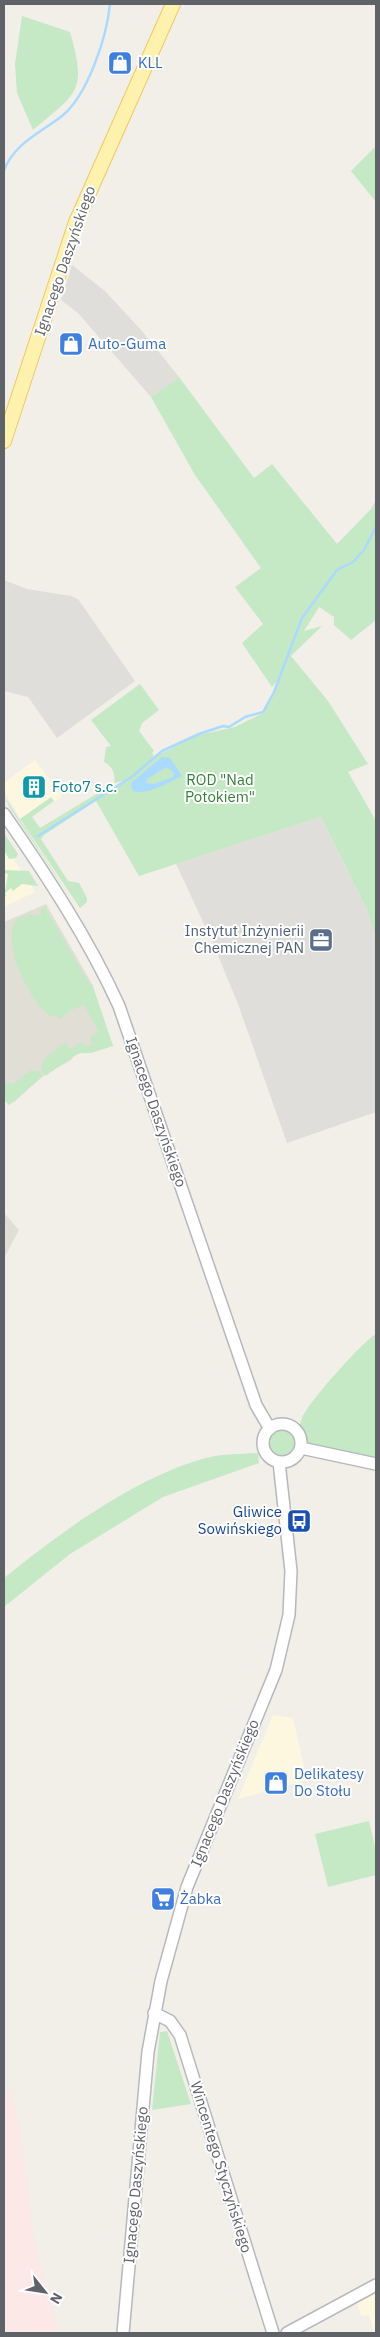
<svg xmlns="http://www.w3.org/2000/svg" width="380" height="2337" viewBox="0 0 380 2337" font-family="'IBM Plex Sans',sans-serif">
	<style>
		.commercial { fill: #fef7e0 }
		.industrial { fill: #e0deda }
		.education { fill: #e1ded6 }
		.medical { fill: #fce8e6 }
		.green { fill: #c5e8c5 }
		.water { fill: #aadaff; fill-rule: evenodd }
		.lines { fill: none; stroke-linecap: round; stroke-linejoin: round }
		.stream { stroke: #aadaff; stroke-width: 2.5 }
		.minor-casing { stroke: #b5b8bc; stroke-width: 14 }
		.major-casing { stroke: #f2c960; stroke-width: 16 }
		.minor { stroke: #fff; stroke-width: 11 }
		.major { stroke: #fff2af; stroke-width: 14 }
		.labels { text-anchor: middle; stroke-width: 4; stroke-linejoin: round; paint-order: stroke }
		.shop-label { font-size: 15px; fill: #366cbe; stroke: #fff; text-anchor: start }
		.street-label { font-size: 15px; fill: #5f6368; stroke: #fff }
		.park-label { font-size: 15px; fill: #348238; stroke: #fff }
		.culture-label { font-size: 15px; fill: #0d838f; stroke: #fff; text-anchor: start }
		.service-label { font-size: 15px; fill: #4e5e75; stroke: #fff; text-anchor: end }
		.transit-label { font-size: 15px; fill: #164399; stroke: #fff; text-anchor: end }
	</style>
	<rect width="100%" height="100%" fill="#f1efe8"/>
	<path class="commercial" d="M35,760L62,796L23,823L4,791V783Z
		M4,845L35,892L4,907Z
		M273,1715L293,1718L307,1780L238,1799Z
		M376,2292V2333H375L369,2315L361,2316L357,2303Z"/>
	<path class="industrial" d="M72,265L105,291L142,331L179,377L151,397L78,313L61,300Z
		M4,580L27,589L71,596L78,599L135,681L57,738L28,697L4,691Z
		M321,817L367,910L376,940V1112L287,1143L238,1004L212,941L176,864Z"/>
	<path class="education" d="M46,904L92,984L113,1046L74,1055L71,1060L43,1076L13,1103L4,1093V922Z
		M4,1213L19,1230L4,1258Z"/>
	<path class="medical" d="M11,2091L20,2131L35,2245L58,2333H4V2093Z"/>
	<path class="green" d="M22,16L70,32C87,92 78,92 33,130L17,93L15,64Z
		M376,146V202L351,171Z
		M179,377L254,478L272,464L337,544L371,509L376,500V620L351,640L334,625V617L319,607L304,631L322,626L291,656L328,701L368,764L348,772L376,821V940L367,910L321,817L139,876L96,801L44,835L41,839L68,881L79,883L87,898V902L80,908L20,819L51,797L54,801L32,817L40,828L113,784L116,788L140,771L127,780L114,783C116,774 112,766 104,762L106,747L111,746L91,720L140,684L159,710L142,723L139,731L154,751L152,753L154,756L145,766L158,755L198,735L235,727L263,713L279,679L272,687L242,643L263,624L235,587L261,568L195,475L151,397Z
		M4,796L75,904L10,808Z
		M4,833L18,854L16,858L9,859L5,852Z
		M4,870L29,871L38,886L22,884L13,891L11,888L5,893L6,896L4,897L8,874L4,873Z
		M45,907L90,985L92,984L113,1046L91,1053H79L45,1076L41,1068L44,1059L65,1042L70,1049L81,1042L87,1047L92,1044L90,1037L99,1032L84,1005L71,1010L59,1020L56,1015L52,1017C30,1004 0,942 16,920C24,914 32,914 42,916L39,910Z
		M31,1070L39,1071L43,1076L9,1105L4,1100V1082L13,1084Z
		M376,1334V1459L303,1444C301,1435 298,1426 302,1418C308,1403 362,1342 376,1334Z
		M269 1444a13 13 0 1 1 26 0a13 13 0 1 1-26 0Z
		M256,1453L258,1454L259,1463L163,1497L70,1554L4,1607V1578C61,1532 138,1475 210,1457C224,1454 241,1454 256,1453Z
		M369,1821L376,1851V1875L328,1887L315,1834Z
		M167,2031L191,2104L152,2110L160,2032Z"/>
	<path class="water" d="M162,757L170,758L182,776C169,782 147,796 133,791L131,785L132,782ZM167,767L174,773L173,777L154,784L146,783L147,779Z"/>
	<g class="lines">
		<path class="stream" d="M4,170C15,143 40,133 62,116C88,95 107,36 110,4
			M38,836L133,776L162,751L199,734L223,726L229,727L245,717L263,712L274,692L302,618L337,570L353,562L364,550L376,527"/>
		<defs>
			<path id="minor" d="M4,814C47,876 88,938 119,1006L256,1405L270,1429
				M263 1443a19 19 0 1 1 38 0a19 19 0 1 1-38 0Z
				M301,1448L376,1464
				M154,2013L170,2021L180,2035L273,2333
				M123,2333L148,2052L161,1981L187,1887L276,1670L289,1615L291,1571L279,1462
				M287,2333L376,2285"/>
			<path id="major" d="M4,441L76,222L173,4"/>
		</defs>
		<use href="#minor" class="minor-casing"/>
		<use href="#major" class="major-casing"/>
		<use href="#minor" class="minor"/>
		<use href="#major" class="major"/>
	</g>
	<defs>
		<symbol id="shop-square" viewBox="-11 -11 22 22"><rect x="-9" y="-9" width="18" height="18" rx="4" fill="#3f7fe0" stroke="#fff"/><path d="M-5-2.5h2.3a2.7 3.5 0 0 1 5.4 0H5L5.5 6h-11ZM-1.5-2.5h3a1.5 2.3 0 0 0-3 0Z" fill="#fff"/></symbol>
		<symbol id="building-square" viewBox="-11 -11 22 22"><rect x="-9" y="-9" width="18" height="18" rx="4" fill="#0f9aa8" stroke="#fff"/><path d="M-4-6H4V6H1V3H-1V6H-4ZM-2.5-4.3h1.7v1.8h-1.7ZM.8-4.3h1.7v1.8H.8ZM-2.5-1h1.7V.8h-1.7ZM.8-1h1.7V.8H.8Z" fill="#fff"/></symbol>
		<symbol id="office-square" viewBox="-11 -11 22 22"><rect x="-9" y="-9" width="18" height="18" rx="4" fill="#5c6f8a" stroke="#fff"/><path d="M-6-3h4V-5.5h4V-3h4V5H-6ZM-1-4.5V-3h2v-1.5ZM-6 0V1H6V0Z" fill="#fff"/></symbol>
		<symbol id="bus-square" viewBox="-11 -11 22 22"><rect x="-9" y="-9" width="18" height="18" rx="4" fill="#1a4fb4" stroke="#fff"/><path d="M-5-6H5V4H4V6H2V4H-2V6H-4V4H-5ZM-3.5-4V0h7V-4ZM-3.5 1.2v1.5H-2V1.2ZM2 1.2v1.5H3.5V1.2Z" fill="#fff"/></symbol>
		<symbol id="supermarket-square" viewBox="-11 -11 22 22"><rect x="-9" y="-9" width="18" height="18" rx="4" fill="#3f7fe0" stroke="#fff"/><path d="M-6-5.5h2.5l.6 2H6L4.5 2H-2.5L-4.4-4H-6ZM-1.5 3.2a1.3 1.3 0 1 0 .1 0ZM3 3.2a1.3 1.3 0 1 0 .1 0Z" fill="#fff"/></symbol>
	</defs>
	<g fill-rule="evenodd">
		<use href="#shop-square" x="106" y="49" width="28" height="28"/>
		<use href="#shop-square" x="57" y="330" width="28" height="28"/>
		<use href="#building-square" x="20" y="773" width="28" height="28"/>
		<use href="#office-square" x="307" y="926" width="28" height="28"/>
		<use href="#bus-square" x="285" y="1507" width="28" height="28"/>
		<use href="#shop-square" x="262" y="1769" width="28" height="28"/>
		<use href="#supermarket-square" x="149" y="1885" width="28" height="28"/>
	</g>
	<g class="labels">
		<g class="shop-label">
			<text x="138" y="68">KLL</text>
			<text x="88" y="349">Auto-Guma</text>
			<text x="294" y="1779">Delikatesy<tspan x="294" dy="17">Do Stołu</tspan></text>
			<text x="180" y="1904">Żabka</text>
		</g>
		<g class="street-label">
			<text transform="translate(65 261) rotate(-71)" y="5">Ignacego Daszyńskiego</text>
			<text transform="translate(156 1112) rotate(71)" y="5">Ignacego Daszyńskiego</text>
			<text transform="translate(225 1793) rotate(-68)" y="5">Ignacego Daszyńskiego</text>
			<text transform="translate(221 2167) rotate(73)" y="5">Wincentego Styczyńskiego</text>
			<text transform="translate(136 2185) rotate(-85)" y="5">Ignacego Daszyńskiego</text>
		</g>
		<g class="park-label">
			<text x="220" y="785">ROD "Nad<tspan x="220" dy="17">Potokiem"</tspan></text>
		</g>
		<g class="culture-label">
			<text x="52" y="792">Foto7 s.c.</text>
		</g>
		<g class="service-label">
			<text x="304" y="936">Instytut Inżynierii<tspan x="304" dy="17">Chemicznej PAN</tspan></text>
		</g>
		<g class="transit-label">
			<text x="282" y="1517">Gliwice<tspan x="282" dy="17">Sowińskiego</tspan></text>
		</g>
	</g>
	<rect width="380" height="2337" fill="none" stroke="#5f6368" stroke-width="10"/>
	<g transform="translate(45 2292) rotate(120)" stroke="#ffffff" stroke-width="4" paint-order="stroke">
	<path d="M0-4L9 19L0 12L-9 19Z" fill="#5f6368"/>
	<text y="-8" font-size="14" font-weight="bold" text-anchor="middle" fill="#5f6368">N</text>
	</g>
</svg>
